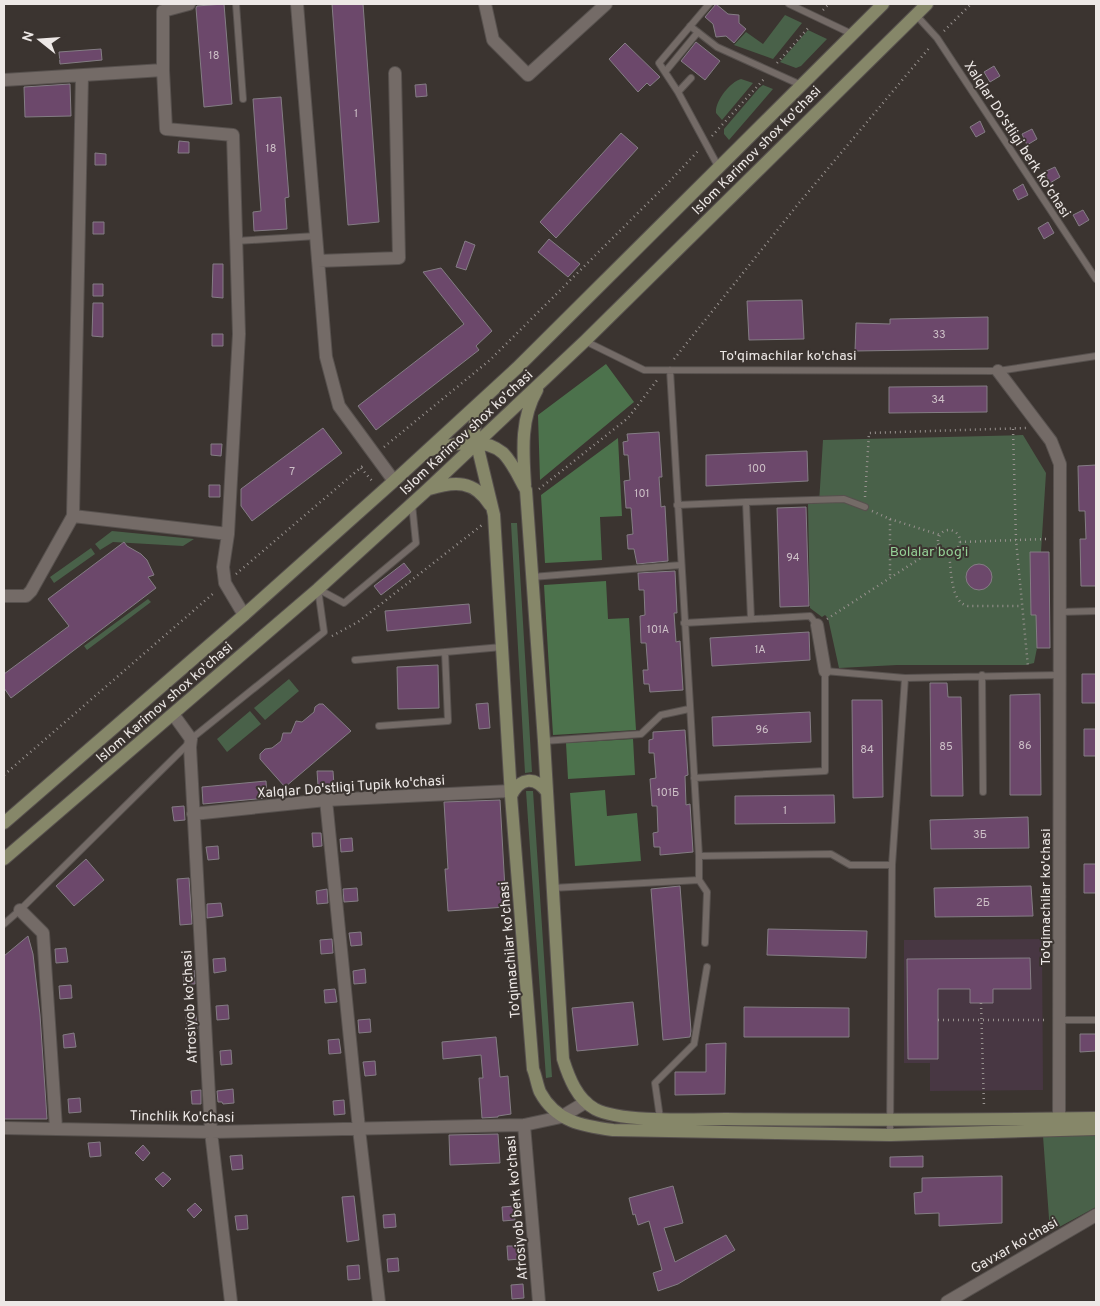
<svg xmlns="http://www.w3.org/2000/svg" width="1100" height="1306" viewBox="0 0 1100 1306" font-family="Overpass,sans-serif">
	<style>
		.medical { fill: #483743 }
		.green { fill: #496149 }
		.forest { fill: #4c724c }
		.building { fill: #6c486b; stroke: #847d84 }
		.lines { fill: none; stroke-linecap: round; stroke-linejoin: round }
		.lane-casing { stroke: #57514e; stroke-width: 8 }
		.street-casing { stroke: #57514e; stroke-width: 14 }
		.secondary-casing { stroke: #57514e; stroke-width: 14 }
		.path { stroke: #98928f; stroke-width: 2.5; stroke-dasharray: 1 4; stroke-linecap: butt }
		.lane { stroke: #746b67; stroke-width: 6 }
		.street { stroke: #746b67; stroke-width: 12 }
		.secondary { stroke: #868769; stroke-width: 12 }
		.labels { text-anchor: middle; stroke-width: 4; stroke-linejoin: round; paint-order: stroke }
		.number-label { font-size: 11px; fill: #cdc0c7 }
		.street-label { font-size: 14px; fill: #ede8e6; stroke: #3b3430 }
		.park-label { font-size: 14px; fill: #95d096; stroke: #3b3430 }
	</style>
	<rect width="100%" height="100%" fill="#3b3430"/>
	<path class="medical" d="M1042,939L1043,1090L930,1091V1063H904V940Z"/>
	<path class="green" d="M785,15L802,23L773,59L734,45L746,32L763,44Z
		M808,30L827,39L801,66L796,68L780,62Z
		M741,79L753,83L722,120L716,113C715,101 730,82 741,79Z
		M763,85L773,89L729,140L724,134V129L759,88Z
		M1023,435L1046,473L1041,552L1050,648H1037L1034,663L1026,665H897L839,668L828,618L825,615L822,617L810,608L808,504L819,503L823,440Z
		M511,523H517L532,772L525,773Z
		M112,531L194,539L183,546L113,542L100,550L95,544Z
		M91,548L95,554L54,583L50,577Z
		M148,599L151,602L87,650L84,646Z
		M289,679L299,691L265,720L254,708Z
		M250,711L261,724L227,752L217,739Z
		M526,791H533L552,1077L546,1078Z
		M1096,1135V1207L1050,1232L1043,1136Z"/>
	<path class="forest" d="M606,364L634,402L540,480L538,415Z
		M618,438L622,516L600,517L602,560L545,563L541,495Z
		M606,581L608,619L629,618L636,730L553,735L544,585Z
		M633,739L635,775L568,779L566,743Z
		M605,790L607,816L637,813L641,861L575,866L570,793Z"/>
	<path class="building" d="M224,4L232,104L204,107L196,8L197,6Z
		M332,4H363L379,222L348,225Z
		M716,4L728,14L739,15V23L746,29L734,43L726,36L716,37L713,24L705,17Z
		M696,42L720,61L705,80L681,61Z
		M625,43L660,77L650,86L647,83L638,92L609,59Z
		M101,49L102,60L60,64L59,52Z
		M994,66L1000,76L990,82L984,72Z
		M70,84L71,116L25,117L24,87Z
		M426,84L427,96L416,97L415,85Z
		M281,97L289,197L285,198L287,229L254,231L253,212L261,211L253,99Z
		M980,121L985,132L976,137L970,127Z
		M1032,129L1037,139L1027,145L1022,134Z
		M621,133L638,148L556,238L540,222Z
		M179,141L189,142V153H178Z
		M95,153L106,154V165H95Z
		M1055,167L1060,177L1050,183L1044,172Z
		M1023,184L1028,195L1018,200L1013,190Z
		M1083,210L1089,220L1079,226L1073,215Z
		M93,222H104V234H93Z
		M1048,222L1054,233L1044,239L1038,228Z
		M549,239L580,264L568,277L538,252Z
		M465,241L475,245L466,270L456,267Z
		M213,264H223V298L212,297Z
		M441,268L492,331L476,346L479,350L376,430L358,406L464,324L423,272Z
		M93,284H103V296H93Z
		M802,300L804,339L749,340L747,301Z
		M93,303H103V337L92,336Z
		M988,317V349L855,351L856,323L890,324V319Z
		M212,334H223V346H212Z
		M987,386V412L889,413V387Z
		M323,428L342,453L252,521L241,506V489Z
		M659,432L662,477H659L661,507L665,506L668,561L637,564L634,549H628L627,535L633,534L631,508H626L624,481L630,480L628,455H624L623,442L628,441L627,434Z
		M211,444H222L221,456L211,455Z
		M807,451L808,481L706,486V455Z
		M1096,465V586H1081L1080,539H1086L1085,511H1079L1078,466Z
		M209,485H220V497H209Z
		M806,507L809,606L780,607L777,508Z
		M124,542L127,546L141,554L147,560L154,575L148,577L156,588L11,698L4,688V674L69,626L48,599Z
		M1030,552H1049L1050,648H1037L1036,615H1031Z
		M404,563L411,572L381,595L374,586Z
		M966 577a13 13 0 1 1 26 0a13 13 0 1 1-26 0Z
		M675,571L677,613H674L676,642L680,641L683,690L650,692L649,684H644L643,670H648L646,643H641L640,616L645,615L644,590H639L638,573Z
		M469,604L471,623L387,631L385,611Z
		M809,632L810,660L712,666L710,638Z
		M438,665L439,708L398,709L397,667Z
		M1082,674H1096V703H1082Z
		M930,683H947L948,697H961L963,796H931Z
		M1040,694L1041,795H1010V695Z
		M852,700H882L883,797L853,798Z
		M488,703L490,728L479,729L476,704Z
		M319,704H323L351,731L285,787L260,759V754L265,749L272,748L281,741L283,733H291L296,721L302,722L314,712L315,707Z
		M810,712L811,742L713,746L712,717Z
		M1084,729H1096V756H1084Z
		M685,730L688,775L685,776L686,805L690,804L693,852L660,855V847H654L653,833L658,832L657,806H652L650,779L656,778L654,753H649V740L653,739V732Z
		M317,771H333L334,785L318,786Z
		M266,781L267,798L203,804L202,787Z
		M834,795L835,823L735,824V796Z
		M500,800L506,907L448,911L445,869H448L444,802Z
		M184,806L185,820L174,821L172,807Z
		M1028,817L1029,848L931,849L930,820Z
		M312,833H321L322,846L313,847Z
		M352,838L353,851L341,852L340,839Z
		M218,846L219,859L208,860L206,847Z
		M86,859L104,880L74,906L56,886Z
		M1084,864H1096V893H1084Z
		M189,878L192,924L180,925L177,879Z
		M680,886L691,1031L690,1037L663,1040L651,889Z
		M1031,886L1033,916L935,917L934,888Z
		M357,888L358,901L344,902L343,889Z
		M327,889L328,903L317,904L316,891Z
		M221,903L223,916L207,918V904Z
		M768,929L867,931L866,958L767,955Z
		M361,932L362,945L351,946L349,933Z
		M28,936L33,954L40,1015L47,1119H4V956Z
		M332,939L333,953L321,954L320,940Z
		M66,948L68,962L56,963L55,949Z
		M225,958L226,971L214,973L213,959Z
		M1030,958L1031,989H993V1003H970V989H938V1059H908L907,959Z
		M365,969L366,983L354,984L353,971Z
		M194,970L195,984H184L183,971Z
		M71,985L72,998L60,999L59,986Z
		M335,989L337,1002L325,1003L324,990Z
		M633,1002L638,1045L577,1051L572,1008Z
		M228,1005L229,1019L217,1020L216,1006Z
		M744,1007L849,1008V1037H744Z
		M196,1015L197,1029L187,1030L186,1016Z
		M370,1019L371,1032L359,1033L358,1020Z
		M74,1033L76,1047L64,1048L63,1035Z
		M1080,1034H1096V1051L1080,1052Z
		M496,1037L500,1077L508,1076L511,1114L498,1116V1117L482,1118L479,1078H483L481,1055L443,1059L442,1042Z
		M339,1039L341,1053L329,1054L328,1040Z
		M726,1043L725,1094L675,1095V1072H706V1044Z
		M231,1050L232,1064L221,1065L220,1051Z
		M375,1061L376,1075L365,1076L363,1062Z
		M233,1089L234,1103L223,1104L222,1102H218L217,1091Z
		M201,1090V1104H192L191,1091Z
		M80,1098L81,1112L69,1113L68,1099Z
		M344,1100L345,1114L334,1115L333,1101Z
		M498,1134L500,1163L450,1165L449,1135Z
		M100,1142L101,1156L90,1157L88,1143Z
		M143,1145L150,1153L143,1161L135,1153Z
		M242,1155L243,1169L232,1170L230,1156Z
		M923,1156V1167H890V1157Z
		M163,1172L171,1179L163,1187L155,1179Z
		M1002,1176V1223L939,1226V1213L915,1214L914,1193L922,1192V1178Z
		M673,1186L683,1223L664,1228L675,1262L726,1235L735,1250L678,1284L658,1291L653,1273L662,1270L649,1221L638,1225L635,1214L633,1215L629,1198Z
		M354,1196L359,1240L347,1242L342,1197Z
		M195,1203L202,1210L194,1218L187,1210Z
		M514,1206L515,1220L503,1221L502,1207Z
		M395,1214L396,1227L384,1228L383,1215Z
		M247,1215L248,1229L237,1230L235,1216Z
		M507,1246H518L520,1259L508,1260Z
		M398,1258L399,1271L388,1272L387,1259Z
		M359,1265L360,1279L348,1280L347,1266Z
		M523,1284L524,1298L512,1299L511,1285Z"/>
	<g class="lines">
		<defs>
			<path id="lane" d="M236,4L243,99
				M789,4L852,34
				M916,15L937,38L1096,279
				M690,26L717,47L801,85
				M665,72L698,32
				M691,78L678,92L719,168
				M678,92L659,63L709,4
				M236,241L316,236
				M585,341L644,370L998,371L1096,356
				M670,370L699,856L831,854L850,865H892L890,1135
				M677,505L746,502
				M532,577L681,565
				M1060,612L1096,611
				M751,619L746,502L844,499L865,507
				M684,623L810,616L817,625
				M355,660L502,647
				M982,675L983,792
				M905,678L1061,675
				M379,726L448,721L445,652
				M191,739L324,632L318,589L344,603L416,543L412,504
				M544,741L641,734L661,715L689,709
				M694,778L825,771V671L905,678L892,865
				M699,880L707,892L705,943
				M552,888L699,880V856
				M4,924L20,910L189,743
				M1060,1020H1096
				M660,1118L655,1083L694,1044L707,967"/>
			<path id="street" d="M297,4L326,357L339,406L394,481
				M485,4L493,40L528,75L606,4
				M163,70L166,129L233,135L239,334L228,534
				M82,76L73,516L228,534L223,567L225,583L244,615
				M4,80L163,70V11L189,4
				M318,261L399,258L395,73
				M998,371L1051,441L1060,464L1059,1129
				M4,596H26L31,591L73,516
				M817,625L825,671
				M173,714L191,739L190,747L211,1132L231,1302
				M326,800L359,1129L379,1302
				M193,814L326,800L511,791
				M20,910L43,933L56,1128
				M524,1125L539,1302
				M4,1128L211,1132L524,1125L561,1117L586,1102
				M947,1302L1096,1215"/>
			<path id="secondary" d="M487,396L476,417L474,432L494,515L511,796L533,1069C536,1076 537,1085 540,1092C556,1122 583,1126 613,1130L890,1135L1096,1129
				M427,451C451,444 482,436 503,453C513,463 519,478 526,490L544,741L563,1059C569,1078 577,1099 595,1109C622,1123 694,1119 726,1119C850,1120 973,1120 1096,1118
				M525,485C523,452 520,419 537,390
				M429,489C455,481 474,480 490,505
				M511,796C520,777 535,776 547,792
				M4,823L244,615L394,481L517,368L883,4
				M4,859L318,589L427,490L585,341L927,4"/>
		</defs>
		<use href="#lane" class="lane-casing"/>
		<use href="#street" class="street-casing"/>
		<use href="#secondary" class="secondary-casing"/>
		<path class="path" d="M823,10L829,4
			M944,31L971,4
			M777,63L810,26
			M712,136L764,79
			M674,359L799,203L930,47
			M1013,429L1016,540L1028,667
			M384,447L490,360L667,184L698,151
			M361,468L373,482
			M539,489L628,418L658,379
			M865,497L869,433L1026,428
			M872,511L890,519V578
			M890,519L940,535
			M938 541a11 11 0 1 1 22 0a11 11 0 1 1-22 0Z
			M960,542L1046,539
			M949,552C951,567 950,603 968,606H1022
			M236,574L365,464
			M827,619L939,546
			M332,636L358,622L482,525
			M4,775L215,592
			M981,1003L984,1107
			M938,1020H1046"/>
		<use href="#lane" class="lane"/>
		<use href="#street" class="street"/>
		<use href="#secondary" class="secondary"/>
	</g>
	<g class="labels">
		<g class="number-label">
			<text x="214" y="59">18</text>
			<text x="356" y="117">1</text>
			<text x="271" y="152">18</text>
			<text x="939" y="338">33</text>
			<text x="938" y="403">34</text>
			<text x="757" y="472">100</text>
			<text x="292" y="475">7</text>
			<text x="642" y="497">101</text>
			<text x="793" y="561">94</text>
			<text x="658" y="633">101А</text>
			<text x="760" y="653">1A</text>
			<text x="762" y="733">96</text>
			<text x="1025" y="749">86</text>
			<text x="946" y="750">85</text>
			<text x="867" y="753">84</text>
			<text x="668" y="796">101Б</text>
			<text x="785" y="814">1</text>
			<text x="980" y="838">3Б</text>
			<text x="983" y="906">2Б</text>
		</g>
		<g class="street-label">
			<text transform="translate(1018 139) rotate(57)" y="5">Xalqlar Do'stligi berk ko'chasi</text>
			<text transform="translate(756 150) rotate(-45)" y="5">Islom Karimov shox ko'chasi</text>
			<text x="788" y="360">To'qimachilar ko'chasi</text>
			<text transform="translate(466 432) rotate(-43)" y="5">Islom Karimov shox ko'chasi</text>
			<text transform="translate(164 702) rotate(-41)" y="5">Islom Karimov shox ko'chasi</text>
			<text transform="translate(351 786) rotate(-4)" y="5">Xalqlar Do'stligi Tupik ko'chasi</text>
			<text transform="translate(1045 897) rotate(-90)" y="5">To'qimachilar ko'chasi</text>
			<text transform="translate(509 950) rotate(-95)" y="5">To'qimachilar ko'chasi</text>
			<text transform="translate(189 1007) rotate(-93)" y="5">Afrosiyob ko'chasi</text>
			<text transform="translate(182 1116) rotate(1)" y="5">Tinchlik Ko'chasi</text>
			<text transform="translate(516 1208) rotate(-95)" y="5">Afrosiyob berk ko'chasi</text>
			<text transform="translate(1014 1245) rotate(-30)" y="5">Gavxar ko'chasi</text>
		</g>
		<g class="park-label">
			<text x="929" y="556">Bolalar bog'i</text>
		</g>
	</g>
	<rect width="1100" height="1306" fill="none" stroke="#ede8e6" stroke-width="10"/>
	<g transform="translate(40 40) rotate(287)" stroke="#3b3430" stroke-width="4" paint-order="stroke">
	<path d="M0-4L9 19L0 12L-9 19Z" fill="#ede8e6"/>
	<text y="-8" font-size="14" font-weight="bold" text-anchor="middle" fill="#ede8e6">N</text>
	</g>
</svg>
